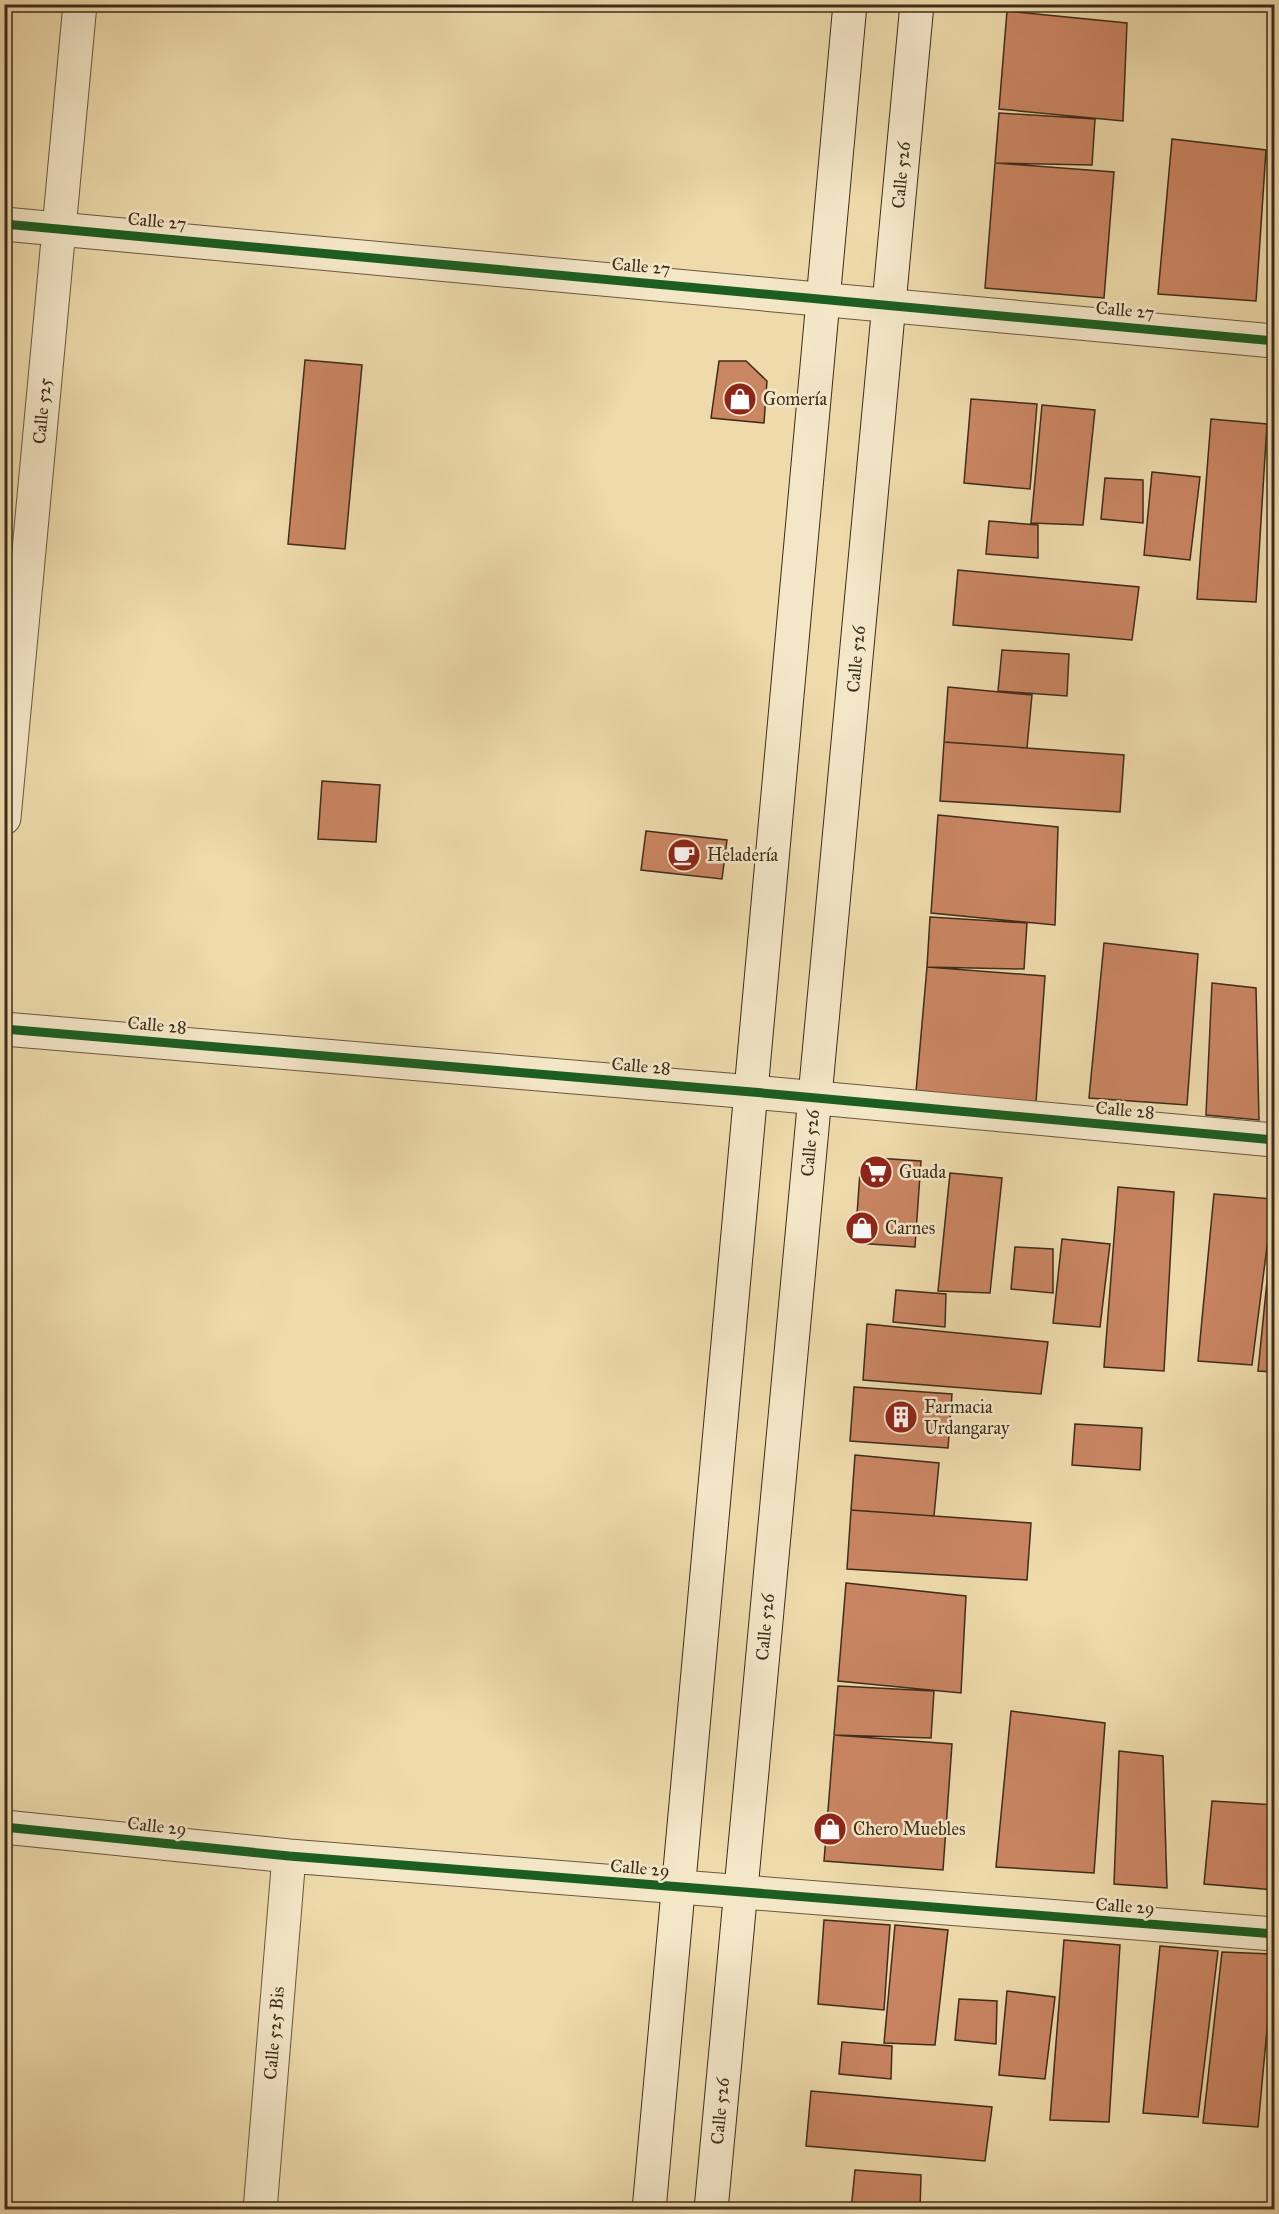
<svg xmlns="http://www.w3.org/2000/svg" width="1279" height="2214" viewBox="0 0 1279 2214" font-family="'IM FELL Great Primer',serif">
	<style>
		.building { fill: #ca8563; stroke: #3e2c1a; stroke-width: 1.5 }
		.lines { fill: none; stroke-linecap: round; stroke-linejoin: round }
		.minor-casing { stroke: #6a583e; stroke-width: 35 }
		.secondary-casing { stroke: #3e2c1a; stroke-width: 35 }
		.minor { stroke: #f4e7c8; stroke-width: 33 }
		.secondary { stroke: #f4e7c8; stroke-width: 33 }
		.cycleway-casing { stroke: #f4e7c8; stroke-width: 13 }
		.cycleway { stroke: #1b5e20; stroke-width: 9 }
		.labels { text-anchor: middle; stroke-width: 5; stroke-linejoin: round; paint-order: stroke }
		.street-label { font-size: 18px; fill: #3e2c1a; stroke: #f4e7c8 }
		.poi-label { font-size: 18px; fill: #3e2c1a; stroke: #f4e7c8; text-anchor: start }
	</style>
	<rect width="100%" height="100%" fill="#eedaab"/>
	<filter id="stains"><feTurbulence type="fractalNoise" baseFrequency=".00333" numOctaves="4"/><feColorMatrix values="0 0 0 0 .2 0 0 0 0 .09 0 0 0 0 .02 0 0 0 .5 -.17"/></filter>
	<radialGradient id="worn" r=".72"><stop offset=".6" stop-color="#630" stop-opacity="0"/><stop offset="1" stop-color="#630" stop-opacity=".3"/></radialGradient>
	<path class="building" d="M1137,4H1188V8Z
		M1007,11L1127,23L1123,121L999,109Z
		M999,113L1095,119L1092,165L995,163Z
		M1172,139L1266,150L1256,301L1158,294Z
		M995,163L1114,172L1104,298L985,288Z
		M305,360L362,365L345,549L288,544Z
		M719,361H746L767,381L764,423L711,418Z
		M971,399L1037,404L1030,489L964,483Z
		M1042,405L1095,410L1083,525L1031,523Z
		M1211,419L1267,424L1256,602L1197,599Z
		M1152,472L1200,477L1190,560L1144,555Z
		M1105,478L1143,480V523L1101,519Z
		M989,521L1038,525V558L986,554Z
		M958,570L1139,587L1132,640L953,625Z
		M1002,650L1069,654L1067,696L998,691Z
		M948,687L1032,695L1027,748L944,742Z
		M944,742L1124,755L1120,812L940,801Z
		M322,781L380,785L376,842L318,839Z
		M938,815L1058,827L1055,925L931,913Z
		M646,831L727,840L722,879L641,870Z
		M930,917L1027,923L1024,969L927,967Z
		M1104,943L1198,954L1187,1105L1089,1098Z
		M927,967L1045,976L1036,1102L916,1092Z
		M1212,983L1256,988L1259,1120L1206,1115Z
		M876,1158L921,1161L915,1247L855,1243L860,1172Z
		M950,1173L1002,1178L990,1293L938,1291Z
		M1118,1187L1174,1192L1164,1371L1104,1367Z
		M1214,1194L1273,1199L1252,1365L1198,1361Z
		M1274,1211V1372L1258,1371Z
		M1062,1239L1110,1244L1100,1327L1053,1323Z
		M1015,1247L1053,1249V1293L1011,1289Z
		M896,1290L946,1294L945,1327L893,1322Z
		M867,1324L1048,1342L1041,1394L863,1380Z
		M854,1387L952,1394L948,1448L850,1441Z
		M1075,1424L1142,1428L1140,1470L1072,1465Z
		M855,1455L939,1463L934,1516L851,1510Z
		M851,1510L1031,1523L1027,1580L847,1569Z
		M846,1583L966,1596L961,1693L838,1681Z
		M838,1686L934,1691L931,1738L834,1735Z
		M1011,1711L1105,1723L1094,1873L996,1867Z
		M834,1735L952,1744L943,1870L824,1861Z
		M1119,1751L1163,1756L1167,1888L1114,1884Z
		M1212,1801L1274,1805V1890L1204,1884Z
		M824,1920L890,1925L884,2010L818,2004Z
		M895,1925L948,1930L935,2045L884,2043Z
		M1064,1940L1120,1945L1109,2122L1050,2120Z
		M1160,1946L1218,1951L1198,2117L1143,2113Z
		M1222,1952L1274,1954L1258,2127L1203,2123Z
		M1007,1991L1055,1997L1045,2079L999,2075Z
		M959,1999L997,2001L996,2044L955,2040Z
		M842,2042L892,2046L891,2079L839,2074Z
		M811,2091L992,2107L985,2161L806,2146Z
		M855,2170L921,2175L920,2210H851Z"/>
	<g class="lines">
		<defs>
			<path id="minor" d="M4,224L1274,341
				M4,818L80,4
				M4,1029L752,1092L1274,1140
				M4,1827L289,1856L1274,1934
				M260,2210L289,1856"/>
			<path id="secondary" d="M649,2210L850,4
				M711,2210L917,4"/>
		</defs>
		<use href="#minor" class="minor-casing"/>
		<use href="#secondary" class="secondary-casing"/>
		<use href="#minor" class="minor"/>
		<use href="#secondary" class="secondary"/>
		<defs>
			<path id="cycleway" d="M4,224L1274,341
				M4,1029L752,1092L1274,1140
				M4,1827L289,1856L1274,1934"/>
		</defs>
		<use href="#cycleway" class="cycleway-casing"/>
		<use href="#cycleway" class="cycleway"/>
	</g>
	<defs>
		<symbol id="shop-disc" viewBox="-11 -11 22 22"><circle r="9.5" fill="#8f2418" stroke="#f4e7c8"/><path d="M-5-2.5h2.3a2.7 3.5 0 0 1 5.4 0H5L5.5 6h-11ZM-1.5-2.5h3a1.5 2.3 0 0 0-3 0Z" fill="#fff"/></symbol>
		<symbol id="cafe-disc" viewBox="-11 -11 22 22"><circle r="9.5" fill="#8f2418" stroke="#f4e7c8"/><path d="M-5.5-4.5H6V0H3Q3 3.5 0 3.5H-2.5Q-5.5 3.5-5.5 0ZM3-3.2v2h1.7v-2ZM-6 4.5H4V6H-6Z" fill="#fff"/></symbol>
		<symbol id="supermarket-disc" viewBox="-11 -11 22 22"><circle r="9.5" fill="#8f2418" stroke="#f4e7c8"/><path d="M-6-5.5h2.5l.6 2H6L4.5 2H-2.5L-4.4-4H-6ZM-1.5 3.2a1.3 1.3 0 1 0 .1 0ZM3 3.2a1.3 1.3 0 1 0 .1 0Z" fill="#fff"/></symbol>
		<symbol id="building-disc" viewBox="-11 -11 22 22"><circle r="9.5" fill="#8f2418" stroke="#f4e7c8"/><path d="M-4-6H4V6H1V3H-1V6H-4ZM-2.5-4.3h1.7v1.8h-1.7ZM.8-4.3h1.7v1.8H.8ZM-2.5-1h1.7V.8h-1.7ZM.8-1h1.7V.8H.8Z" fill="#fff"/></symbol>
	</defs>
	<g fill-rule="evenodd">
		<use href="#shop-disc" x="721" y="380" width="38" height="38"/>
		<use href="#cafe-disc" x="665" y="836" width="38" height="38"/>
		<use href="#supermarket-disc" x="857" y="1153" width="38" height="38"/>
		<use href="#shop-disc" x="843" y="1209" width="38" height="38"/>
		<use href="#building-disc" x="882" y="1398" width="38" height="38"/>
		<use href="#shop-disc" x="811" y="1810" width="38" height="38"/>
	</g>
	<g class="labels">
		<g class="street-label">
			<text transform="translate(901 175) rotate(-85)" y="6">Calle 526</text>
			<text transform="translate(157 221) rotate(5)" y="6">Calle 27</text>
			<text transform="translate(641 266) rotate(5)" y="6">Calle 27</text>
			<text transform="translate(1125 310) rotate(5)" y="6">Calle 27</text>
			<text transform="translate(42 411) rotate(-85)" y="6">Calle 525</text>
			<text transform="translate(856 659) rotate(-85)" y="6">Calle 526</text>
			<text transform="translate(157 1025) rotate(5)" y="6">Calle 28</text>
			<text transform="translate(641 1066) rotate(5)" y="6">Calle 28</text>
			<text transform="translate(1125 1110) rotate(5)" y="6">Calle 28</text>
			<text transform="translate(810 1143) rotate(-85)" y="6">Calle 526</text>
			<text transform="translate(765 1627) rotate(-85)" y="6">Calle 526</text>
			<text transform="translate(157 1826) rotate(6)" y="6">Calle 29</text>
			<text transform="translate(640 1868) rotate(5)" y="6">Calle 29</text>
			<text transform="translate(1125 1906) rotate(4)" y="6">Calle 29</text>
			<text transform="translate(274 2033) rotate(-85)" y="6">Calle 525 Bis</text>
			<text transform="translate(720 2111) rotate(-85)" y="6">Calle 526</text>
		</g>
		<g class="poi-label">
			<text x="763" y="405">Gomería</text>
			<text x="707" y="861">Heladería</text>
			<text x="899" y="1178">Guada</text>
			<text x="885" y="1234">Carnes</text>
			<text x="924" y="1413">Farmacia<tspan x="924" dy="21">Urdangaray</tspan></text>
			<text x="853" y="1835">Chero Muebles</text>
		</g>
	</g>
	<rect width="1279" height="2214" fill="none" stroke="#eedaab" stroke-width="24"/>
	<rect x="6" y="6" width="1267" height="2202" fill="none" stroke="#3e2c1a" stroke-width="3"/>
	<rect x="12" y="12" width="1255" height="2190" fill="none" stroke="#3e2c1a" stroke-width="1.5"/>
	<rect width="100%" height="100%" filter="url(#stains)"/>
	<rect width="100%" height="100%" fill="url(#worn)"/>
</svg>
